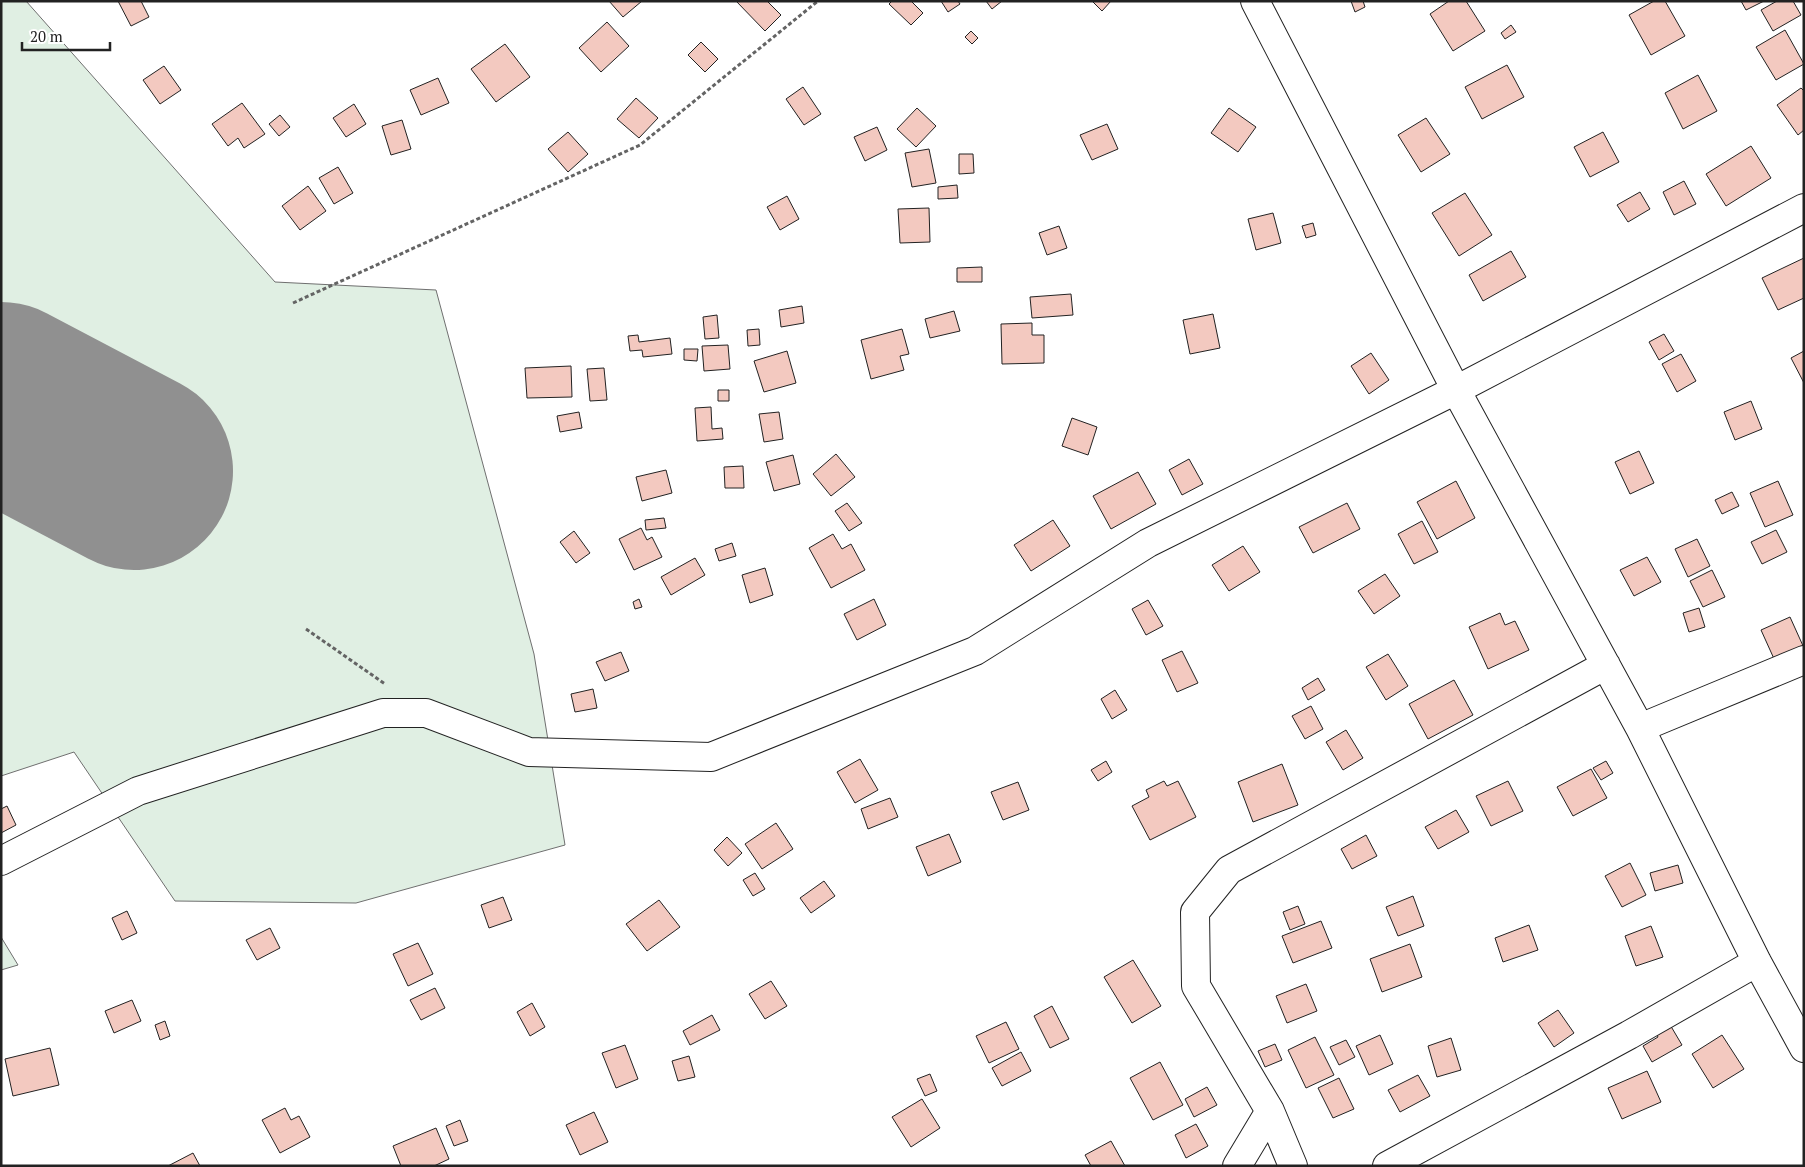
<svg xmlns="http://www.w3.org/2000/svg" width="1805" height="1167" viewBox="0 0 1805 1167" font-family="'PT Serif',serif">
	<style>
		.green { fill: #e0efe3; stroke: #6f6f6f }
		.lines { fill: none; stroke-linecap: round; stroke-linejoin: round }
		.runway { stroke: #909090; stroke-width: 198 }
		.building { fill: #f3c9c0; stroke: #222 }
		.minor-casing { stroke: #222; stroke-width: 30 }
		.path { stroke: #646464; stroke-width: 3; stroke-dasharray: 4 2.5; stroke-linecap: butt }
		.minor { stroke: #fff; stroke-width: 28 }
	</style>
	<rect width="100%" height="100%" fill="#fff"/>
	<path class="green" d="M1,1H26L275,282L436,290L534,654L565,845L356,903L175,901L74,752L1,776Z
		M1,937L18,965L1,970Z"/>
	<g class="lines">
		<path class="runway" d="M1,401L134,471"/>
	</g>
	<path class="building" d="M118,1H141L149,17L131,26Z
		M609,1H642L623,17Z
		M736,1H767L781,15L765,31Z
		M892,1H911L923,13L911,25L889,4Z
		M941,1H958L960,4L948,12Z
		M986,1H1002L992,9Z
		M1092,1H1111L1102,11Z
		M1351,1H1363L1365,7L1355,12Z
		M1449,1H1466L1485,31L1453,51L1430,14Z
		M1654,1H1665L1685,36L1651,55L1629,15Z
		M1741,1H1764L1746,10Z
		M1777,1H1793L1801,15L1773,31L1761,10Z
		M607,22L629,46L601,72L579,48Z
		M1511,25L1516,32L1505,39L1501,33Z
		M1785,30L1804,64L1776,80L1756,47Z
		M971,31L978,38L972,44L965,37Z
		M701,42L718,59L705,72L688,55Z
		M505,44L530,77L496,102L471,69Z
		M1507,65L1524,97L1482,119L1465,87Z
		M164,66L181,90L160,104L143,80Z
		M1698,75L1717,111L1683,129L1665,93Z
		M438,78L449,103L421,115L410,90Z
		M803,87L821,114L804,125L786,99Z
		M1801,88L1804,91V130L1798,135L1777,105Z
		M636,98L658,118L639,138L617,119Z
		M242,103L265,134L244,148L238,138L228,146L212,124Z
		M354,104L366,124L346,137L333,118Z
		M917,108L936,126L916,147L897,129Z
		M1229,108L1256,127L1238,152L1211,133Z
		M280,115L290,127L279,136L269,124Z
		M1426,118L1450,154L1421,172L1398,135Z
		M402,120L411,149L391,155L382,126Z
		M1107,124L1118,149L1092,160L1080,135Z
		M877,127L887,150L865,161L854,137Z
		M568,132L588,154L568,172L548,149Z
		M1603,132L1619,162L1590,177L1574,147Z
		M1751,146L1771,178L1726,206L1706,174Z
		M929,149L936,183L912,187L905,153Z
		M959,154H973L974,173L959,174Z
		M338,167L353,193L334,204L319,178Z
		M1684,181L1696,204L1674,215L1663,192Z
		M957,185L958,198L938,199V187Z
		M308,186L326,211L300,230L282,206Z
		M1640,192L1650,209L1628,222L1617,205Z
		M1465,193L1492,235L1459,256L1432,213Z
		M787,196L799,219L780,230L767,207Z
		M929,208L930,242L900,243L898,209Z
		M1273,213L1281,243L1256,250L1248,219Z
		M1313,223L1316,235L1306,238L1302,226Z
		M1059,226L1067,248L1047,255L1039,233Z
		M1511,251L1526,277L1483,301L1469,275Z
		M1804,258V298L1778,310L1762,278Z
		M982,267V282H957V268Z
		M1071,294L1073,315L1032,318L1030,297Z
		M802,306L804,323L781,327L779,310Z
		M954,311L960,331L930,338L925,319Z
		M1213,314L1220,348L1190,354L1183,320Z
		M717,315L719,338L705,339L703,317Z
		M1032,323V335H1044V363L1002,364L1001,324Z
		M759,329L760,345L748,346L747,330Z
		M902,329L909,354L900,356L904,370L871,379L861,340Z
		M1664,334L1674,351L1659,360L1649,342Z
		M638,335L639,342L670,338L672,354L643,357L642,350L630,351L628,336Z
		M728,345L730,369L704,371L702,346Z
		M684,349H698L697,361L684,360Z
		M787,351L796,383L764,392L754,361Z
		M1804,351V383L1791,358Z
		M1371,353L1389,380L1369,394L1351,366Z
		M1681,354L1696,381L1677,392L1662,364Z
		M571,366L572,397L527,398L525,368Z
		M604,368L607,400L590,401L587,369Z
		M718,390H729V401H718Z
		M1751,401L1762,429L1735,440L1724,412Z
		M711,407L712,429L722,428L723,439L697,441L695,408Z
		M579,412L582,428L560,432L557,416Z
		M779,412L783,439L764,442L759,414Z
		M1072,418L1097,427L1088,455L1062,446Z
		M1639,451L1654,483L1630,494L1615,462Z
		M836,454L855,477L831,496L813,474Z
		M793,455L800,484L774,491L766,462Z
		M1189,459L1203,484L1182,495L1169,470Z
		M743,466L744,488H725L724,467Z
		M666,470L672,493L642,501L636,477Z
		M1138,472L1156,504L1111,529L1093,496Z
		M1456,481L1475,518L1437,539L1417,502Z
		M1778,481L1793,515L1765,527L1750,493Z
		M1732,492L1739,506L1722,514L1715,500Z
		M847,503L862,523L849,531L835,511Z
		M1347,503L1360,529L1313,553L1299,527Z
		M664,518L666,528L646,530L645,520Z
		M1053,520L1070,546L1031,571L1014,545Z
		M1422,521L1438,552L1414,564L1398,534Z
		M641,528L647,540L652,537L662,557L634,570L619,539Z
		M1776,530L1787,552L1762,564L1751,542Z
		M574,531L590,553L576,563L560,542Z
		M833,534L842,549L851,544L865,570L831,588L809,548Z
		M1697,539L1710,566L1688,577L1675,549Z
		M732,543L736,556L719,561L715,549Z
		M1243,546L1260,572L1229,591L1212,565Z
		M1647,557L1661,582L1634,596L1620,570Z
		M695,558L705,575L671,595L661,577Z
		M765,568L773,595L750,603L742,575Z
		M1712,570L1725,597L1703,607L1690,581Z
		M1385,574L1400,596L1374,614L1358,591Z
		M639,599L642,607L635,609L633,602Z
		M874,599L886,625L857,640L844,614Z
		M1148,600L1163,626L1146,635L1132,609Z
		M1699,608L1705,627L1689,632L1683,613Z
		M1500,613L1505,625L1515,621L1529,650L1488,669L1469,627Z
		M1790,617L1804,648L1775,661L1761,630Z
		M1182,651L1198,683L1177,692L1162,660Z
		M621,652L629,671L605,681L596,662Z
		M1388,654L1408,686L1386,700L1366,667Z
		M1318,678L1325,690L1308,700L1302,688Z
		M1454,680L1473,715L1428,739L1409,704Z
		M593,689L597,708L575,712L571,694Z
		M1115,690L1127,710L1112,719L1101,699Z
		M1311,706L1323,729L1305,739L1292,716Z
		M1346,730L1363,758L1343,770L1326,742Z
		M860,759L878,790L855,803L837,772Z
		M1106,761L1112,772L1098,781L1091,770Z
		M1606,761L1613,773L1601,780L1593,768Z
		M1282,764L1298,805L1253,822L1238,782Z
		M1591,769L1607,798L1573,816L1557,787Z
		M1164,781L1167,786L1178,781L1196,817L1150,840L1132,806L1149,797L1146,790Z
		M1508,781L1523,811L1491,826L1476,796Z
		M1018,782L1029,810L1003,820L991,792Z
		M890,798L898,817L868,829L861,809Z
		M7,806L16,825L1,833V809Z
		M1456,810L1469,832L1438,849L1425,827Z
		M776,823L793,849L762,869L745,844Z
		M949,834L961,862L928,876L916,847Z
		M1366,835L1377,856L1352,869L1341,849Z
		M727,837L742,853L728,866L714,850Z
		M1630,863L1646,895L1622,907L1605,876Z
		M1678,865L1683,883L1655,891L1650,873Z
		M755,873L765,889L753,896L743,880Z
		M824,881L835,896L811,913L800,898Z
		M1413,896L1424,926L1398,936L1386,907Z
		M503,897L512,920L489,928L481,905Z
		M659,900L680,927L647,951L626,924Z
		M1298,906L1305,924L1290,930L1283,912Z
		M127,911L137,933L122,940L112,918Z
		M1321,921L1332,948L1293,963L1282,936Z
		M1529,925L1538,950L1503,962L1495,938Z
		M1651,926L1663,957L1636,966L1625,936Z
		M270,928L280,948L257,960L246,940Z
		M418,943L433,974L408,986L393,954Z
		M1410,944L1422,977L1382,992L1370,959Z
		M1133,960L1161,1006L1132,1023L1104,977Z
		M771,981L787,1006L765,1019L749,994Z
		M1306,984L1317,1011L1287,1023L1276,996Z
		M435,988L445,1008L421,1020L410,1000Z
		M132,1000L141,1021L114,1033L105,1011Z
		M532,1003L545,1027L530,1036L517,1012Z
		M1052,1006L1069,1039L1050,1048L1034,1016Z
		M1558,1010L1574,1033L1554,1047L1538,1023Z
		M712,1015L720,1030L690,1045L683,1031Z
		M165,1021L170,1036L160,1040L155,1025Z
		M1006,1022L1019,1049L989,1063L976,1036Z
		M1669,1023L1682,1045L1652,1062L1643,1046L1658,1037L1655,1031Z
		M1380,1035L1393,1064L1369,1075L1356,1046Z
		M1722,1035L1744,1069L1713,1088L1692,1054Z
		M1315,1037L1334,1075L1306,1088L1288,1050Z
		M1451,1038L1461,1070L1437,1077L1428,1046Z
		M1346,1040L1355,1057L1339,1065L1330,1047Z
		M1275,1044L1282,1060L1265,1067L1258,1051Z
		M625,1045L638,1079L616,1088L602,1053Z
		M50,1048L59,1085L13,1096L5,1059Z
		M1021,1052L1031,1071L1002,1086L992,1068Z
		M689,1056L695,1077L678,1081L672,1061Z
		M1160,1062L1183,1105L1153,1120L1130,1078Z
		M1647,1071L1661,1102L1622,1119L1608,1088Z
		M930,1074L937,1091L925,1096L917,1079Z
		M1418,1075L1430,1096L1400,1112L1388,1090Z
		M1339,1078L1354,1109L1333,1118L1318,1088Z
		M1207,1087L1217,1105L1194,1117L1185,1099Z
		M922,1099L940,1128L911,1147L892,1117Z
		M285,1108L291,1120L299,1116L310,1137L280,1153L262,1120Z
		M594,1112L608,1142L580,1155L566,1125Z
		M460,1120L468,1141L454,1146L446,1126Z
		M1196,1124L1208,1146L1186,1158L1175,1135Z
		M436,1128L449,1159L434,1166H401L393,1146Z
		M1111,1141L1125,1166H1091L1085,1155Z
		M193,1153L200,1166H168Z"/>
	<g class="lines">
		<defs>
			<path id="minor" d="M1255,1L1456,390L1640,728L1757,962L1804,1048
				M1640,728L1804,660
				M1,861L138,791L383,713H426L529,752L711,757L975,651L1148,543L1456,390L1804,208
				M1237,1166L1270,1111
				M1293,1166L1270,1111L1196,986L1195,912L1229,870L1606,665
				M1387,1166L1629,1035L1757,962"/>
		</defs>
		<use href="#minor" class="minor-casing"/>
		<path class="path" d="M293,303L640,145L818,1
			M306,629L385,684"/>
		<use href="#minor" class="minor"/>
	</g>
	<rect width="1805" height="1167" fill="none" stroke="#222222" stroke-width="5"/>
	<path d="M22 42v8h88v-8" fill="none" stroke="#222222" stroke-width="2.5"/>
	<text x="30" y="42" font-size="15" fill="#222222" stroke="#ffffff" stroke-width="4" paint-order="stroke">20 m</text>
</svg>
